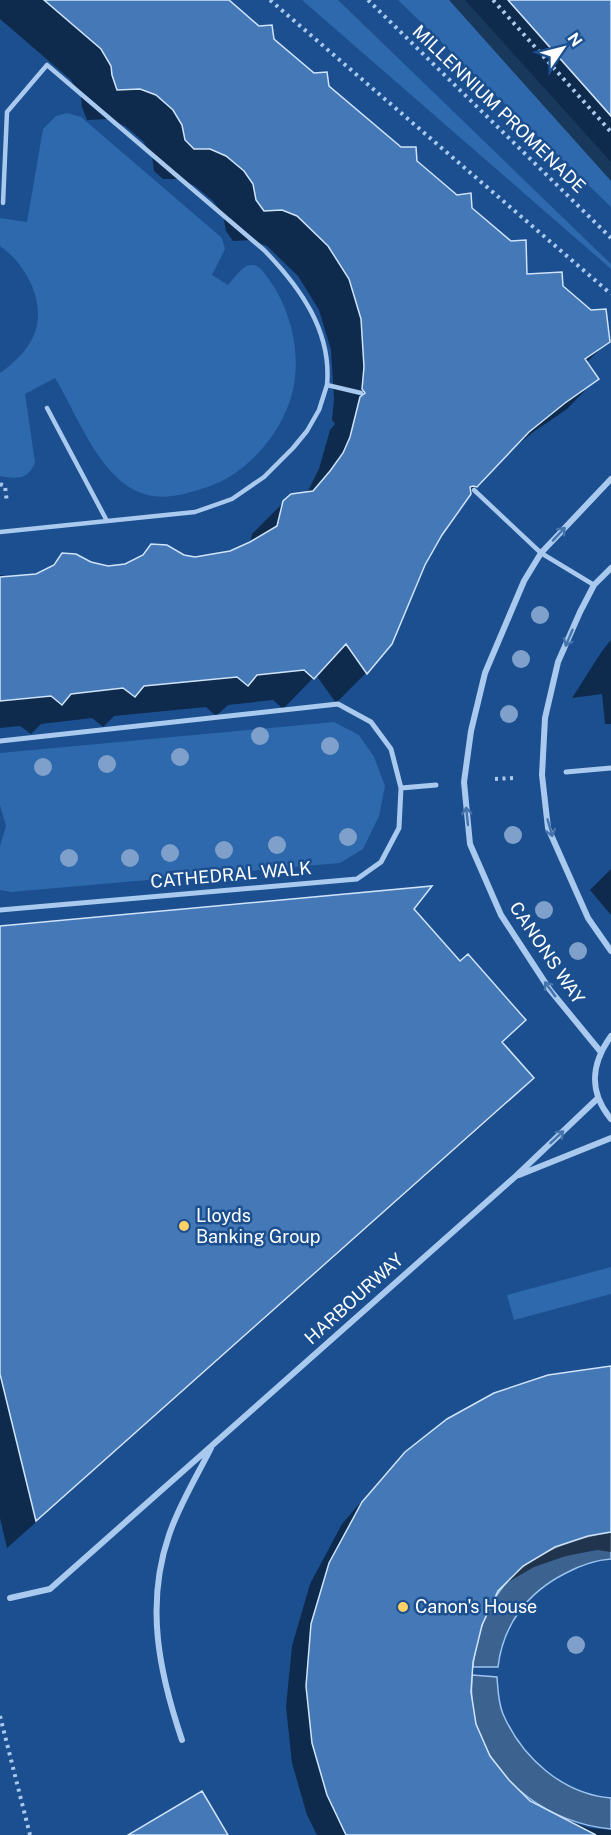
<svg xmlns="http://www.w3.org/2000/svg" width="611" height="1835" viewBox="0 0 611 1835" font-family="'Public Sans',sans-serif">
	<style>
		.green { fill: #2e69ad }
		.water { fill: #3c6290; stroke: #9cc4f0; stroke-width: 1.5 }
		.shadow { fill: #0007 }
		.building { fill: #4478b7; stroke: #cfe3fa; stroke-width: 1.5 }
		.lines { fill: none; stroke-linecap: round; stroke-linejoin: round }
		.path { stroke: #a9c9ee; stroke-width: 4; stroke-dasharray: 3 4.5; stroke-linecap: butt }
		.service { stroke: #a9c9ee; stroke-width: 4.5 }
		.pedestrian { stroke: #a9c9ee; stroke-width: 5 }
		.minor { stroke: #a9c9ee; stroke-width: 6 }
		.tree { fill: #7ea0ca }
		.oneway { stroke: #4674ac }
		.poi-dot { fill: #ffd166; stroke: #1b4f8f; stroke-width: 2 }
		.labels { text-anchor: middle; stroke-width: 5; stroke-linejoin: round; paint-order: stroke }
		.street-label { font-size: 18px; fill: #fff; stroke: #1b4f8f }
		.poi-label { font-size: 18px; fill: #fff; stroke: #1b4f8f; text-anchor: start }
	</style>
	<rect width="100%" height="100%" fill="#1b4f8f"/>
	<path class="green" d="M302,0H338L611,264V269Z
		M398,0H465L611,162V207Z
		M67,113L81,117L222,238L225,249L212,275L228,285C234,279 242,265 251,265C259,264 264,273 268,278C288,305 299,343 295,377C291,422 253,471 210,486C191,493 164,501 144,494C100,480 77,414 55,378L25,394L35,462C29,480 16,479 0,476V373C14,363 27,351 34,335C47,303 26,264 0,246V218L27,222L43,129L56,116Z
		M334,722L359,735L374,757L385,786L379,816L363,849L340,863L11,892L0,890V846L6,826L0,805V753Z
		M611,1267V1294L514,1320L507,1295Z"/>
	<path class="water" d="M611,1532V1559C595,1560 581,1565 566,1573C528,1592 503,1624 498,1667H473C473,1658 476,1649 478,1639C495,1571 546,1543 611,1532Z
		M472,1675L497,1677C498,1689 498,1702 503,1714C522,1758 563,1794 611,1798V1829C551,1823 495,1785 476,1725C471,1710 471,1691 472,1675Z"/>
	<path class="shadow" d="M0,0H226L470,209L526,275L562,286L608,341L586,363L597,378L567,409L532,433L503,457L470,492L441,534L424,564L390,643L366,673L336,703L316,675L283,709L273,700L228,705L216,716L206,707L114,716L103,727L92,718L41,724L31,734L20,726L0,728V575L11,577L36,575L47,570L63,554L107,567L126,566L136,561L151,546L195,559L230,552L250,544L252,534L284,502L307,493L319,469L330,430L335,424L332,420L334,399L331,350L319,310L298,276L267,246L251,240L233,241L226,231L223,215L213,201L195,186L178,179H163L154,171L152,156L143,141L125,126L108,119L87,120L82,107L81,97L71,80L0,19Z
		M449,0H611V181Z
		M611,640V724H605L602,694L572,698L602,651Z
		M611,869V915L590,890Z
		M412,909L460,964L524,1020L501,1043L532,1078L504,1106L7,1548L0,1518V928Z
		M611,1370V1552L597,1550L566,1556L534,1567L501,1586L497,1590L480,1625L471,1662L470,1692L474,1725L488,1757L508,1781L529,1802L558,1817L589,1828L611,1830V1835H317L307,1815L292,1763L286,1707L292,1646L310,1584L342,1524L385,1474L406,1453Z"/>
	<path class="building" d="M44,0H229L259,26L272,25L274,39L314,73L327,72L329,86L401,147H416L417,161L457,195L471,193L472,208L511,241L526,240L527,274L562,272L563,286L591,310L606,309L610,342L585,359L599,379L565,403L529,432L477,487L473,486L470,487L471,494L442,535L425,565L392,644L367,674L346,644L314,679L304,670L257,675L248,686L237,677L144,686L135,697L123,688L71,694L62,705L51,696L0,701V577L36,574L54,565L62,553L76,554L91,562L108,566L125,564L143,555L151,544L167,545L184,555L195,557L230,551L250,542L277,526L283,501L291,494L313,491L330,471L343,453L350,437L360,397L365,393L362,389L364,367L361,319L349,279L328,246L297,216L282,210L264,211L256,200L253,184L244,171L226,156L210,149H194L185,140L182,125L173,110L156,95L140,89L117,90L112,75L111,66L101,49Z
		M508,0H611V116Z
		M432,886L414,909L460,961L468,954L526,1020L502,1042L534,1078L36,1521L0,1374V926Z
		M611,1366V1532L588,1536L555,1547L523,1566L498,1591L482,1625L473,1662L471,1692L476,1724L490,1756L509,1780L530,1801L596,1835H346L327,1795L312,1743L306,1686L311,1624L329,1563L362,1502L405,1452L447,1419L494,1393L548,1375Z
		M202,1791L228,1835H128Z"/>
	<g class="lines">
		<path class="path" d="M270,0L611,294
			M368,0L611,238
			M493,0L611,132
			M0,484L5,486L7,503
			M495,779L514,778
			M0,1716L30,1835"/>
		<path class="service" d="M3,203L7,112L47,65L264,250C300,287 332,331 327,385L361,393
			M47,408L107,521
			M474,490L541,553L594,585
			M0,532L195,512L232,499L264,477L293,448L307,431L319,410L327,385"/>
		<path class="pedestrian" d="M0,741L338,704L371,722L391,749L401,788L399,828L381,862L357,879L0,910
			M566,772L611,768
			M401,788L436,785"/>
		<path class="minor" d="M611,568L594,585L580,612L558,662L545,718L542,775L548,828L588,918L611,951
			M611,1036C591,1064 588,1091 611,1119
			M600,1051L550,990L501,915L470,844L464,782L471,731L485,673L524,581L541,553L611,479
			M519,1175L611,1138
			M10,1598L50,1589L516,1176L598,1098
			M182,1740C159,1672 145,1605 169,1535C179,1505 197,1476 211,1448"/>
	</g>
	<g class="tree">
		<circle cx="540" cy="615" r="9"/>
		<circle cx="521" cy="659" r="9"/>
		<circle cx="509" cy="714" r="9"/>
		<circle cx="260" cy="736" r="9"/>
		<circle cx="330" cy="746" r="9"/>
		<circle cx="180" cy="757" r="9"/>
		<circle cx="107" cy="764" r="9"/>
		<circle cx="43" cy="767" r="9"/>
		<circle cx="513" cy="835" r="9"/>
		<circle cx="348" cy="837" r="9"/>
		<circle cx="277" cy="845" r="9"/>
		<circle cx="224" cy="850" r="9"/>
		<circle cx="170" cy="853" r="9"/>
		<circle cx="69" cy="858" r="9"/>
		<circle cx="130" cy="858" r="9"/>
		<circle cx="544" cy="910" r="9"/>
		<circle cx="578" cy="951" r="9"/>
		<circle cx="576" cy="1645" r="9"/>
	</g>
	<defs><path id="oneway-shaft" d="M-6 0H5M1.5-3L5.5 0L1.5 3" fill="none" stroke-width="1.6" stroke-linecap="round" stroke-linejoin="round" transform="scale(1.5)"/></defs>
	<g class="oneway">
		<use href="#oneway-shaft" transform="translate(559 534) rotate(-47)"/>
		<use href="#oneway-shaft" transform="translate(569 638) rotate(113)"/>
		<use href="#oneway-shaft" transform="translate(467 816) rotate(-96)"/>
		<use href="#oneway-shaft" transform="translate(550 828) rotate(74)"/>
		<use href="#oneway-shaft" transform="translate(550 989) rotate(-126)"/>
		<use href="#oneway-shaft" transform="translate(557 1137) rotate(-43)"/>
	</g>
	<g class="poi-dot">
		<circle cx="184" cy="1226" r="6"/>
		<circle cx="403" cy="1607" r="6"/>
	</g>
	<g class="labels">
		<g class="street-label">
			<text transform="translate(499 109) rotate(44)" y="6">MILLENNIUM PROMENADE</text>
			<text transform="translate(231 875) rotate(-5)" y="6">CATHEDRAL WALK</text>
			<text transform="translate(547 953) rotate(56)" y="6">CANONS WAY</text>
			<text transform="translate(354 1299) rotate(-42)" y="6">HARBOURWAY</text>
		</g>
		<g class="poi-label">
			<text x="196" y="1222">Lloyds<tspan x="196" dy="21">Banking Group</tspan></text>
			<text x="415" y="1613">Canon's House</text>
		</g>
	</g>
	<g transform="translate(563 48) rotate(55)" stroke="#1b4f8f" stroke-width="4.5" paint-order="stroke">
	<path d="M0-4.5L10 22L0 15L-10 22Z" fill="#ffffff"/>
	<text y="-9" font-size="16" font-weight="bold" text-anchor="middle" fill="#ffffff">N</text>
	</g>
</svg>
